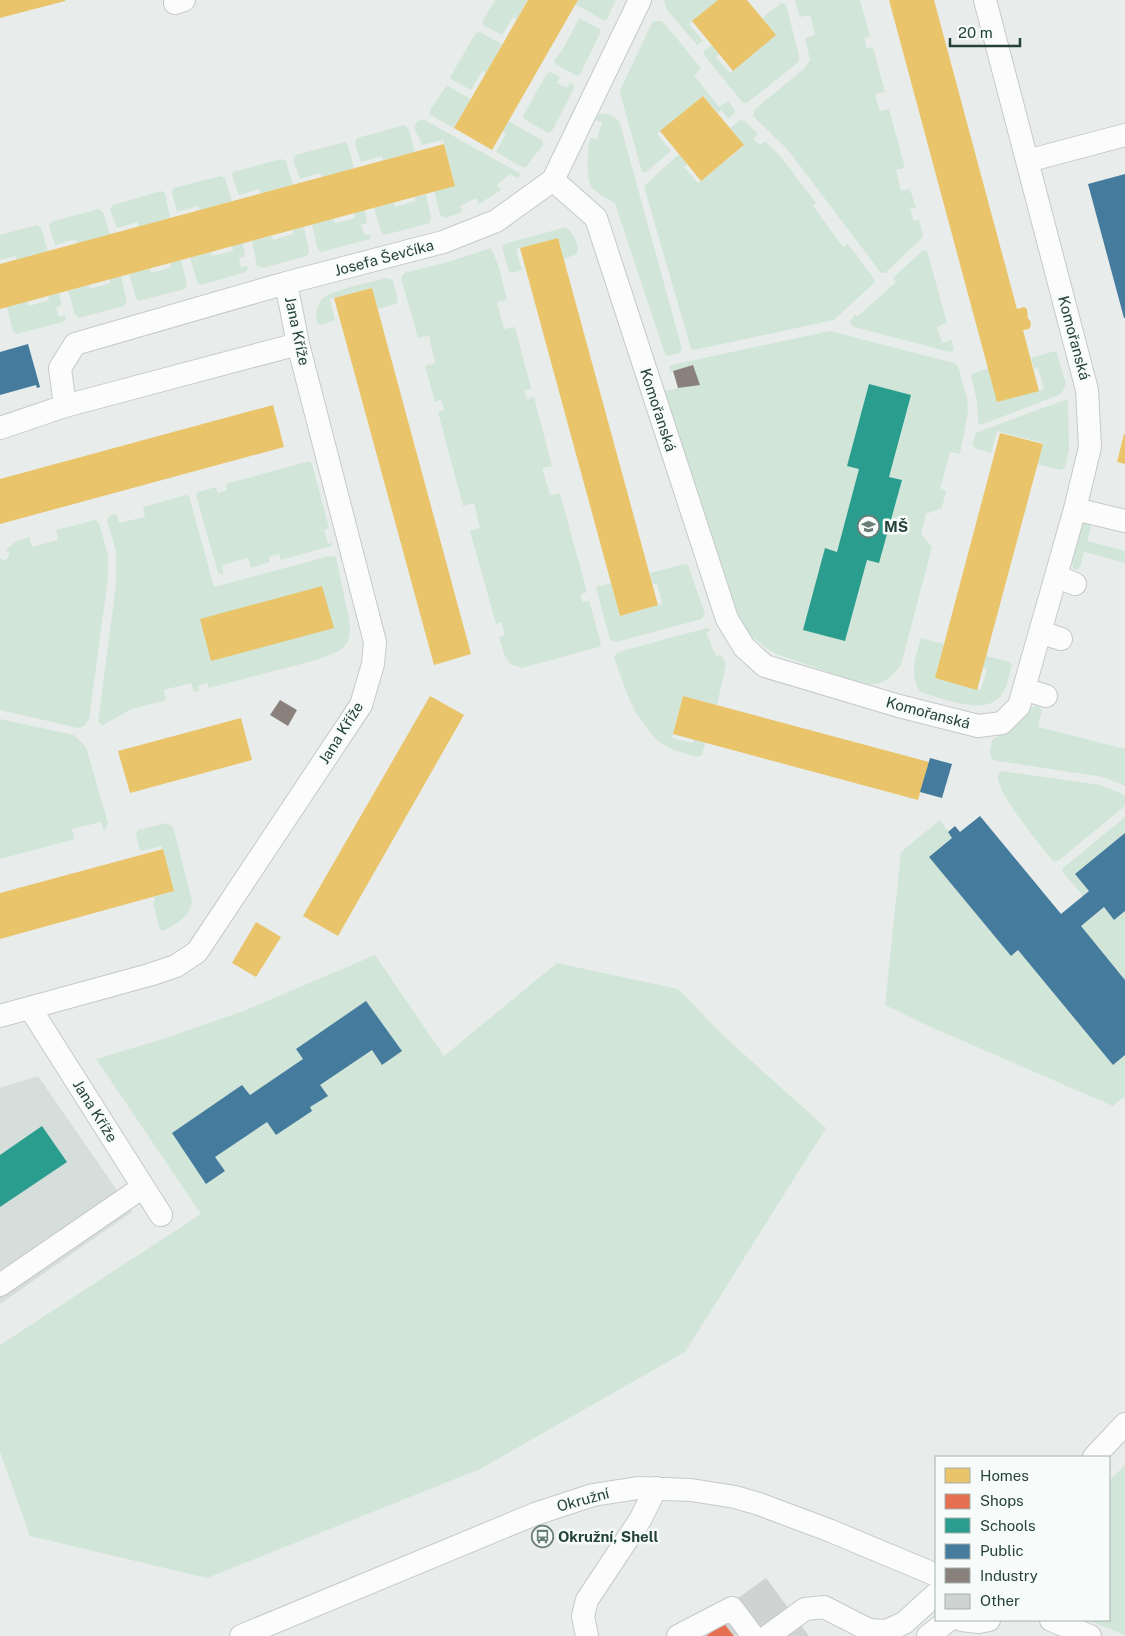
<svg xmlns="http://www.w3.org/2000/svg" width="1125" height="1636" viewBox="0 0 1125 1636" font-family="'Public Sans',sans-serif">
	<style>
		.built { fill: #d6dedb }
		.green { fill: #d1e6d8 }
		.homes { fill: #e9c46a }
		.shops { fill: #e76f51 }
		.schools { fill: #2a9d8f }
		.public { fill: #457b9d }
		.industry { fill: #8a817c }
		.building { fill: #cfd4d2 }
		.lines { fill: none; stroke-linecap: round; stroke-linejoin: round }
		.minor-casing { stroke: #c5cac8; stroke-width: 24 }
		.minor { stroke: #fcfcfc; stroke-width: 22 }
		.labels { text-anchor: middle; stroke-width: 5; stroke-linejoin: round; paint-order: stroke }
		.street-label { font-size: 15px; fill: #24423a; stroke: #f7fbf9 }
		.poi-label { font-size: 15px; font-weight: bold; fill: #24423a; stroke: #f7fbf9; text-anchor: start }
	</style>
	<rect width="100%" height="100%" fill="#e8edeb"/>
	<path class="built" d="M38,1076L132,1212L0,1304V1088Z"/>
	<path class="green" d="M495,0H527L517,19L513,17L502,35L484,26L482,22Z
		M577,0H616L607,19L605,21L575,4Z
		M664,0H718L689,24L703,41L697,45L667,10Z
		M795,0H860L870,37L864,38L867,48L873,47L885,92L875,94L880,111L889,109L905,168L896,170L901,191L910,189L916,208L910,209L914,221L919,219L923,235L921,239L885,273H881L788,150L753,116L755,109L804,69L810,60L805,38L815,35L810,15L800,17Z
		M784,3L786,5L799,55V61L795,65L747,103H743L704,55V51L712,45L719,54L716,57L730,73L776,35L762,18L780,4Z
		M579,18L600,29L601,31L580,75L577,76L555,64L554,61L564,47Z
		M655,21H661L665,24L701,68L694,75L719,107L728,101L735,110V113L728,119L721,110L718,113L703,96L657,134L671,151L646,172H642L620,93L621,88L652,23Z
		M480,32L502,44L486,73L482,71L471,90L452,80L450,77L476,33Z
		M551,72L560,77L557,83L567,88L570,83L573,84L574,88L552,131L548,133L524,119L523,116L547,73Z
		M448,86L471,99L454,128L430,115V110L445,88Z
		M599,114C610,113 618,117 621,127L682,349L680,353L668,356L665,354L615,203C610,200 595,192 592,188C585,177 588,150 590,138L597,139L602,123L596,120Z
		M423,119L521,174L518,178L510,174L497,185L501,190L479,204L476,198L460,206L462,212L446,218L440,215L434,191L455,186L443,140L422,145L414,127L417,122Z
		M741,120L745,121L758,134L753,139L760,145L765,141L781,157L816,203L813,206L843,247L848,244L875,280L874,283L834,320L694,350L691,349L644,186L679,154L687,164L684,167L698,183L744,146L730,128Z
		M508,121L542,140L543,145L526,167H522L496,152L506,133L503,131Z
		M404,125L408,128L415,152L383,160L382,156L361,162L355,143L357,138Z
		M345,142L348,145L354,168L322,177L320,173L300,179L293,160L296,155Z
		M281,159L286,161L293,185L261,193L259,189L239,195L232,176L233,172Z
		M221,176L225,178L232,201L200,210L198,206L177,212L172,193L173,188Z
		M161,191L165,193L170,218L139,227L137,222L117,228L110,210L113,205Z
		M426,194L431,218L429,223L385,235L381,232L374,208L394,202L395,207L415,201V197Z
		M98,209L103,212L110,235L77,243L76,239L55,245L49,226L51,222Z
		M365,210L367,223L361,225L364,234L371,235L370,239L321,252L318,250L312,224L333,219L335,223L355,218L354,213Z
		M37,225L41,228L48,251L17,260L15,256L0,260V235Z
		M304,227L309,252L307,256L263,268L257,266L252,241L272,236L273,240L293,234V230Z
		M566,227C573,232 580,245 577,254L564,259L558,238L516,249L522,270L512,273L509,272L502,247L504,244Z
		M243,243L245,256L239,258L241,267L247,266L248,268L246,272L201,285L197,282L190,258L211,252L212,256L233,251L232,246Z
		M491,248L499,267L507,300L497,302L504,329L515,327L531,388L524,391L527,399L534,397L552,466L542,468L550,495L560,493L587,592L580,595L583,602L589,601L601,643L599,647L522,668L510,664L504,654L499,637L505,635L501,622L496,624L470,531L480,528L474,503L463,506L438,412L444,410L441,400L435,402L425,366L435,363L429,336L418,338L401,278L404,273L448,262Z
		M923,250L927,251L947,323L937,327L942,343L952,340L954,350L950,352L854,327L851,325L850,321L855,314L857,317L896,282L893,278Z
		M181,260L187,285L185,289L139,301L136,299L129,274L150,269L151,273L171,267L170,263Z
		M121,276L127,302L124,306L78,318L75,314L68,291L89,285L90,289L110,283V279Z
		M387,278L393,280L398,301L396,304L378,309L371,288L330,299L335,320L321,325L317,323C316,315 316,307 321,300C330,290 372,282 387,278Z
		M59,293L62,305L56,308L59,317L65,315L66,318L63,322L17,334L13,332L7,307L27,301L29,306L49,300L48,296Z
		M830,331L954,363L958,366L967,398L968,412L960,454L950,452L940,489L946,491L942,508L926,514L921,534L932,547L901,665C887,682 880,688 857,682L779,655L767,649L745,631L727,586L664,391L699,384L693,365L671,372L669,367L671,365Z
		M1055,351L1057,353L1066,384L1061,394L981,425L978,423L977,401L971,376L974,373L989,368L998,401L1044,389L1038,368L1034,369L1031,358Z
		M1065,400L1068,401L1069,449L1065,468L1061,470L1037,464L1043,443L997,431L991,453L975,448L972,444L976,433L980,431Z
		M309,461L312,464L329,528L324,530L328,544L333,542L331,546L281,560L279,554L269,557L270,562L251,568L248,558L222,565L224,575L218,573L196,495L198,492L216,487L218,493L227,490L226,484Z
		M186,495L189,496L214,587L329,556L336,557L349,619L350,631L348,642L344,647L339,651L320,659L209,688L207,683L198,686L199,691L194,692L191,683L164,690L166,700L132,709L103,725L98,722L116,585V551L107,520L109,516L116,514L119,523L145,517L143,507Z
		M95,520L99,523L108,555V578L89,719L84,726L78,728L0,710V558L5,561L10,554L6,550C13,542 19,540 29,537L32,547L58,540L56,530Z
		M1084,523H1089L1091,528L1087,541L1125,551V563L1084,552L1080,567L1076,570L1073,568L1072,560L1080,526Z
		M685,564L688,565L705,614L702,619L616,642L610,640L596,587L611,583L620,616L662,604L657,584H653L650,573Z
		M707,628L711,630L706,633L716,656L721,655L726,664L717,705L683,696L672,738L692,743L694,739L705,743L702,755L697,757L671,749L656,740L636,713L627,694L614,657L618,652Z
		M921,638L944,644L936,678L981,690L987,669L983,667L986,656L1010,662L1012,665C1009,675 1007,690 999,698C982,715 941,698 920,692C909,672 915,659 921,638Z
		M1037,705L1042,710L1038,727L1125,749V786L1103,777L992,760L990,752L992,740C999,735 1007,732 1014,727C1022,720 1027,709 1037,705Z
		M0,719L74,735L86,747L108,823L104,831L101,822L72,829L75,839L0,859Z
		M1001,771L1101,785L1125,795V806L1058,861H1053C1041,846 994,791 998,774Z
		M1125,817V833L1089,891L1083,896L1062,871L1063,868Z
		M940,820L953,838L929,857L1011,956L1018,950L1113,1065L1125,1055V1096L1113,1106L933,1028L885,1005L901,852Z
		M166,823L173,827L192,901C191,916 175,925 163,931L160,930L153,902L155,901L154,897L174,891L163,849L161,846L140,851L136,834L138,830Z
		M1104,907L1114,920L1125,911V980L1081,926Z
		M375,955L444,1056L557,963L678,989L726,1038L826,1128L685,1352L480,1469L207,1578L30,1536L0,1452V1345L201,1214L96,1059L166,1038L246,1010Z
		M1125,1465V1635L1088,1620H1109V1481Z"/>
	<path class="homes" d="M0,0H65V1L0,18Z
		M528,0H578L492,150L454,128Z
		M718,0H747L776,35L733,71L692,21Z
		M889,0H934L1017,309L1024,307L1027,309L1028,319L1030,320L1031,325L1029,329L1023,330L1039,391L997,402Z
		M703,96L744,145L701,181L660,131Z
		M444,144L455,186L0,309V264Z
		M558,238L658,605L620,616L520,248Z
		M372,288L471,654L434,665L334,298Z
		M273,405L284,447L0,524V479Z
		M1000,433L1043,444L977,690L935,678Z
		M1124,434H1125V464L1117,462Z
		M322,586L334,628L211,661L200,619Z
		M430,696L464,715L338,936L303,916Z
		M683,696L929,762L918,800L673,734Z
		M241,718L252,760L130,793L118,751Z
		M163,849L174,891L0,939V893Z
		M256,922L281,937L256,977L232,963Z"/>
	<path class="shops" d="M724,1623L734,1636H706L723,1624Z"/>
	<path class="schools" d="M869,384L911,395L889,477L902,480L879,563L867,560L845,641L803,630L825,548L837,552L859,469L847,466Z
		M42,1126L67,1162L0,1207V1155Z"/>
	<path class="public" d="M1125,174V318H1124L1088,184Z
		M28,344L40,387L37,388L36,385L0,395V352Z
		M930,758L952,764L942,798L920,792Z
		M980,816L1061,914L1089,891L1075,874L1125,833V911L1114,920L1104,907L1081,926L1125,980V1055L1113,1065L1018,950L1011,956L929,857L952,838L948,832L955,826L960,832Z
		M366,1001L402,1051L382,1065L372,1050L320,1085L328,1096L310,1107L312,1111L276,1135L267,1122L215,1157L225,1171L206,1184L172,1133L242,1085L250,1095L303,1059L296,1049Z"/>
	<path class="industry" d="M693,365L700,385L678,388L673,371Z
		M280,700L297,710L288,726L270,715Z"/>
	<path class="building" d="M766,1578L809,1636L733,1635L724,1623L745,1608L738,1598Z"/>
	<g class="lines">
		<defs>
			<path id="minor" d="M175,3L184,0
				M1027,161L1125,135
				M553,180L596,218L727,619L744,647L765,666L899,706L978,726L1002,723L1019,706L1075,509L1090,447L1087,390L985,0
				M65,406L60,368L75,344L286,283L443,242L496,221L553,180L640,0
				M0,428L65,406L298,344
				M1075,509L1125,521
				M1056,576L1075,584
				M1040,632L1061,639
				M1024,689L1046,696
				M30,1008L161,1215
				M0,1016L149,975L176,966L197,952L361,705L373,664L375,642L298,344L286,283
				M0,1285L143,1187
				M1094,1457L1125,1424
				M962,1620L979,1622L989,1620
				M1051,1620L1090,1636
				M241,1636L535,1514L593,1495L638,1488L691,1490L735,1497L759,1504L831,1531L934,1574
				M587,1636L583,1616L587,1600L640,1520L656,1488
				M678,1636L732,1608L753,1636
				M768,1636L805,1609L824,1607L869,1630L886,1631L904,1623L936,1594
				M928,1636L949,1620"/>
		</defs>
		<use href="#minor" class="minor-casing"/>
		<use href="#minor" class="minor"/>
	</g>
	<defs>
		<symbol id="school-ring" viewBox="-11 -11 22 22"><circle r="9.5" fill="#f7fbf9" stroke="#697e78" stroke-width="1.5"/><path d="M0-5L7-2L0 1L-7-2ZM-4 1L0 2.5L4 1V4Q0 6-4 4Z" fill="#697e78"/></symbol>
		<symbol id="bus-ring" viewBox="-11 -11 22 22"><circle r="9.5" fill="#f7fbf9" stroke="#697e78" stroke-width="1.5"/><path d="M-5-6H5V4H4V6H2V4H-2V6H-4V4H-5ZM-3.5-4V0h7V-4ZM-3.5 1.2v1.5H-2V1.2ZM2 1.2v1.5H3.5V1.2Z" fill="#697e78"/></symbol>
	</defs>
	<g fill-rule="evenodd">
		<use href="#school-ring" x="856" y="514" width="25" height="25"/>
		<use href="#bus-ring" x="530" y="1524" width="25" height="25"/>
	</g>
	<g class="labels">
		<g class="street-label">
			<text transform="translate(384 258) rotate(-15)" y="5">Josefa Ševčíka</text>
			<text transform="translate(297 331) rotate(78)" y="5">Jana Kříže</text>
			<text transform="translate(1074 338) rotate(75)" y="5">Komořanská</text>
			<text transform="translate(658 410) rotate(72)" y="5">Komořanská</text>
			<text transform="translate(928 713) rotate(15)" y="5">Komořanská</text>
			<text transform="translate(341 733) rotate(-58)" y="5">Jana Kříže</text>
			<text transform="translate(95 1111) rotate(58)" y="5">Jana Kříže</text>
			<text transform="translate(583 1500) rotate(-15)" y="5">Okružní</text>
		</g>
		<g class="poi-label">
			<text x="884" y="532">MŠ</text>
			<text x="558" y="1542">Okružní, Shell</text>
		</g>
	</g>
	<rect x="935" y="1456" width="175" height="165" fill="#f7fbf9" stroke="#a3b1ad"/>
	<rect x="945" y="1468" width="25" height="15" fill="#e9c46a" stroke="#a3b1ad"/>
	<text x="980" y="1481" font-size="15" fill="#24423a">Homes</text>
	<rect x="945" y="1494" width="25" height="15" fill="#e76f51" stroke="#a3b1ad"/>
	<text x="980" y="1506" font-size="15" fill="#24423a">Shops</text>
	<rect x="945" y="1518" width="25" height="15" fill="#2a9d8f" stroke="#a3b1ad"/>
	<text x="980" y="1531" font-size="15" fill="#24423a">Schools</text>
	<rect x="945" y="1544" width="25" height="15" fill="#457b9d" stroke="#a3b1ad"/>
	<text x="980" y="1556" font-size="15" fill="#24423a">Public</text>
	<rect x="945" y="1568" width="25" height="15" fill="#8a817c" stroke="#a3b1ad"/>
	<text x="980" y="1581" font-size="15" fill="#24423a">Industry</text>
	<rect x="945" y="1594" width="25" height="15" fill="#cfd4d2" stroke="#a3b1ad"/>
	<text x="980" y="1606" font-size="15" fill="#24423a">Other</text>
	<path d="M950 38v8h70v-8" fill="none" stroke="#24423a" stroke-width="2.5"/>
	<text x="958" y="38" font-size="15" fill="#24423a" stroke="#f7fbf9" stroke-width="4" paint-order="stroke">20 m</text>
</svg>
